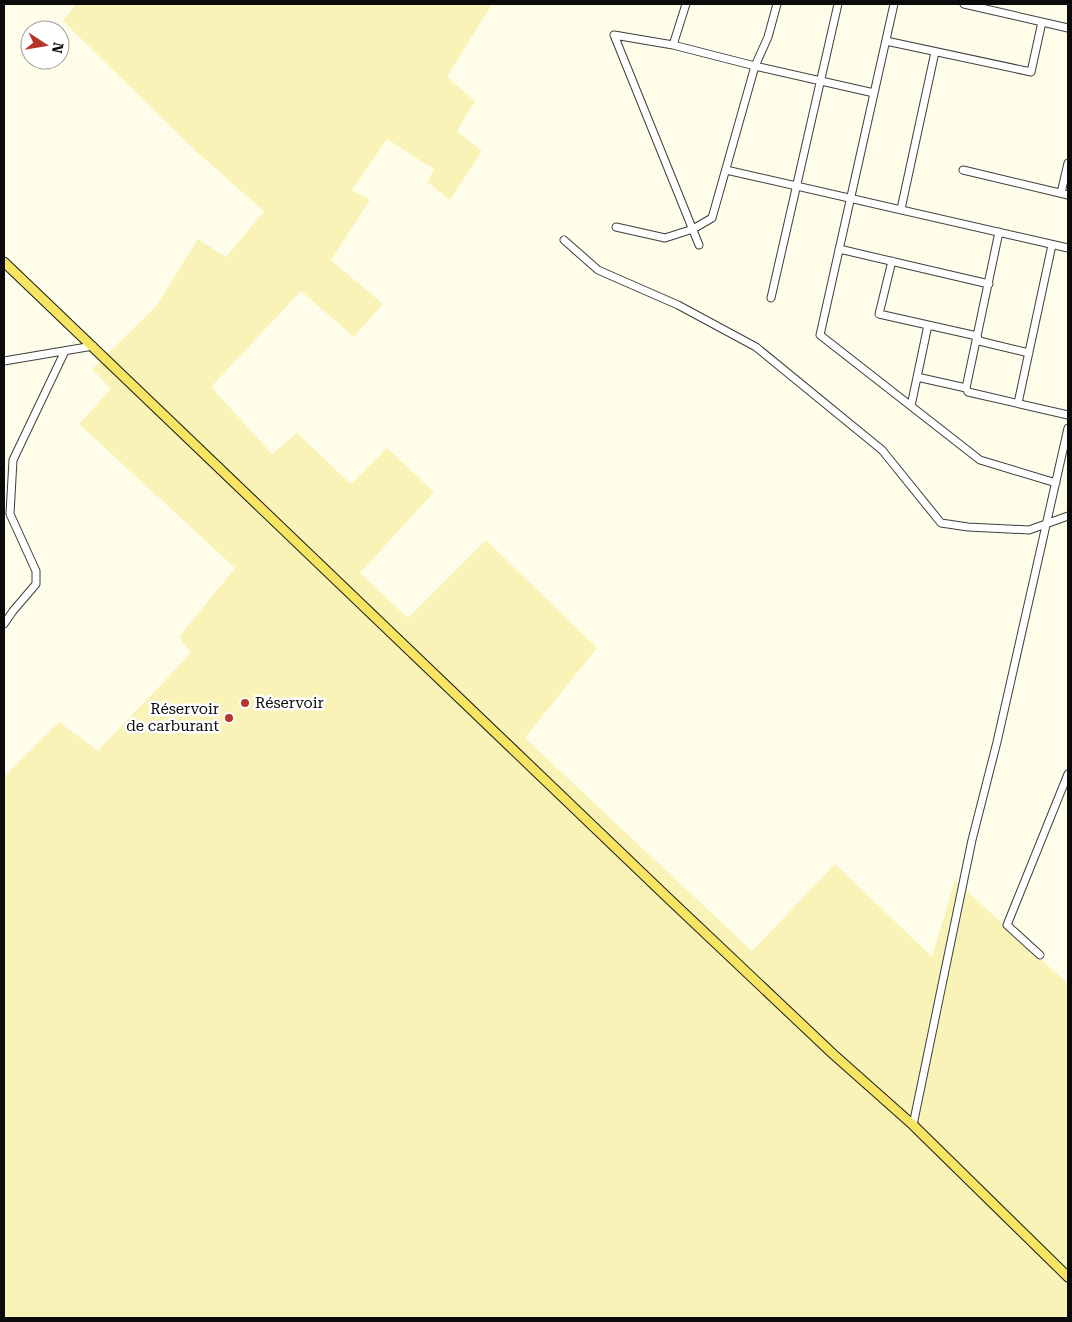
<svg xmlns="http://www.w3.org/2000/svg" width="1072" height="1322" viewBox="0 0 1072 1322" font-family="'Roboto Serif',serif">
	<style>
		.sand { fill: #f9f3b8 }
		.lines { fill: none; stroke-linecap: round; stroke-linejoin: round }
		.minor-casing { stroke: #3e3e3e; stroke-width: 9 }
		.major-casing { stroke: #1c1c1c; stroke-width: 11 }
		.minor { stroke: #fff; stroke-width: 7 }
		.major { stroke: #f5e563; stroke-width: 9 }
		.poi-dot { fill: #b73428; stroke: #fff; stroke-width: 2 }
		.labels { text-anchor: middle; stroke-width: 5; stroke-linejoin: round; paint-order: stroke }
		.poi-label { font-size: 15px; fill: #0b0b0b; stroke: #fff; text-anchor: start }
	</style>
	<rect width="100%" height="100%" fill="#fefdea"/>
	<path class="sand" d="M76,4H492L447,77L475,101L457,131L482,151L450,200L427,182L434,169L387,139L352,190L370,200L331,260L383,304L354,337L301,291L211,387L272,454L297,433L351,484L387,448L434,492L360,573L408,618L486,540L597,648L525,738L752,951L835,864L932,957L955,880L1068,984V1318H4V777L59,722L98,751L191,653L179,637L235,568L79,424L111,389L92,369L157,305L198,239L226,257L264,211L199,154L63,21Z"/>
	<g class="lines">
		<defs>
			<path id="minor" d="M894,4L820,335L980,460L1056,483
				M964,4L1068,28
				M614,35L673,45L755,66L874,93
				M614,35L699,245
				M886,41L1031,72L1042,22
				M673,45L686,4
				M726,170L1068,248
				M963,170L1068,195
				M1061,193L1068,163
				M901,209L935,52
				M616,227L665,238L693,229L712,218L755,66L768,37L777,4
				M564,240L598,270L678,305L756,347L882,450L941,523L968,527L1029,530L1068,516
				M839,249L989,284
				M892,261L879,314L977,336L979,341L1029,353
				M771,298L838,4
				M4,361L93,346
				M917,377L966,388L968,392L1068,415
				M966,388L999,232
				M1018,403L1052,245
				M911,406L928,325
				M4,624L13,611L36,584V571L10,514L13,460L65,351
				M1040,955L1007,925L1068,774
				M913,1125L972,840L997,742L1068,428"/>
			<path id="major" d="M4,262L667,897L833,1054L913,1125L1068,1277"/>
		</defs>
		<use href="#minor" class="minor-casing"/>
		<use href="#major" class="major-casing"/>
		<use href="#minor" class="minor"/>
		<use href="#major" class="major"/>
	</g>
	<g class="poi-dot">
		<circle cx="245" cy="703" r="5"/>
		<circle cx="229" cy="718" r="5"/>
	</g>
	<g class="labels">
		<g class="poi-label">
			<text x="255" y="708">Réservoir</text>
			<text x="219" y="714" text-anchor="end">Réservoir<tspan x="219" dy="17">de carburant</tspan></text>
		</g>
	</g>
	<rect width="1072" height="1322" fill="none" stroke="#0b0b0b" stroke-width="10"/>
	<g transform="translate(45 45) rotate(102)"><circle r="24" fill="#ffffff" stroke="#9d9d9d"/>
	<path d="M0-4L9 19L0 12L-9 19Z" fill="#b73428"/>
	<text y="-8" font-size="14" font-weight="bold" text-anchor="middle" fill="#0b0b0b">N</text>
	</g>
</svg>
